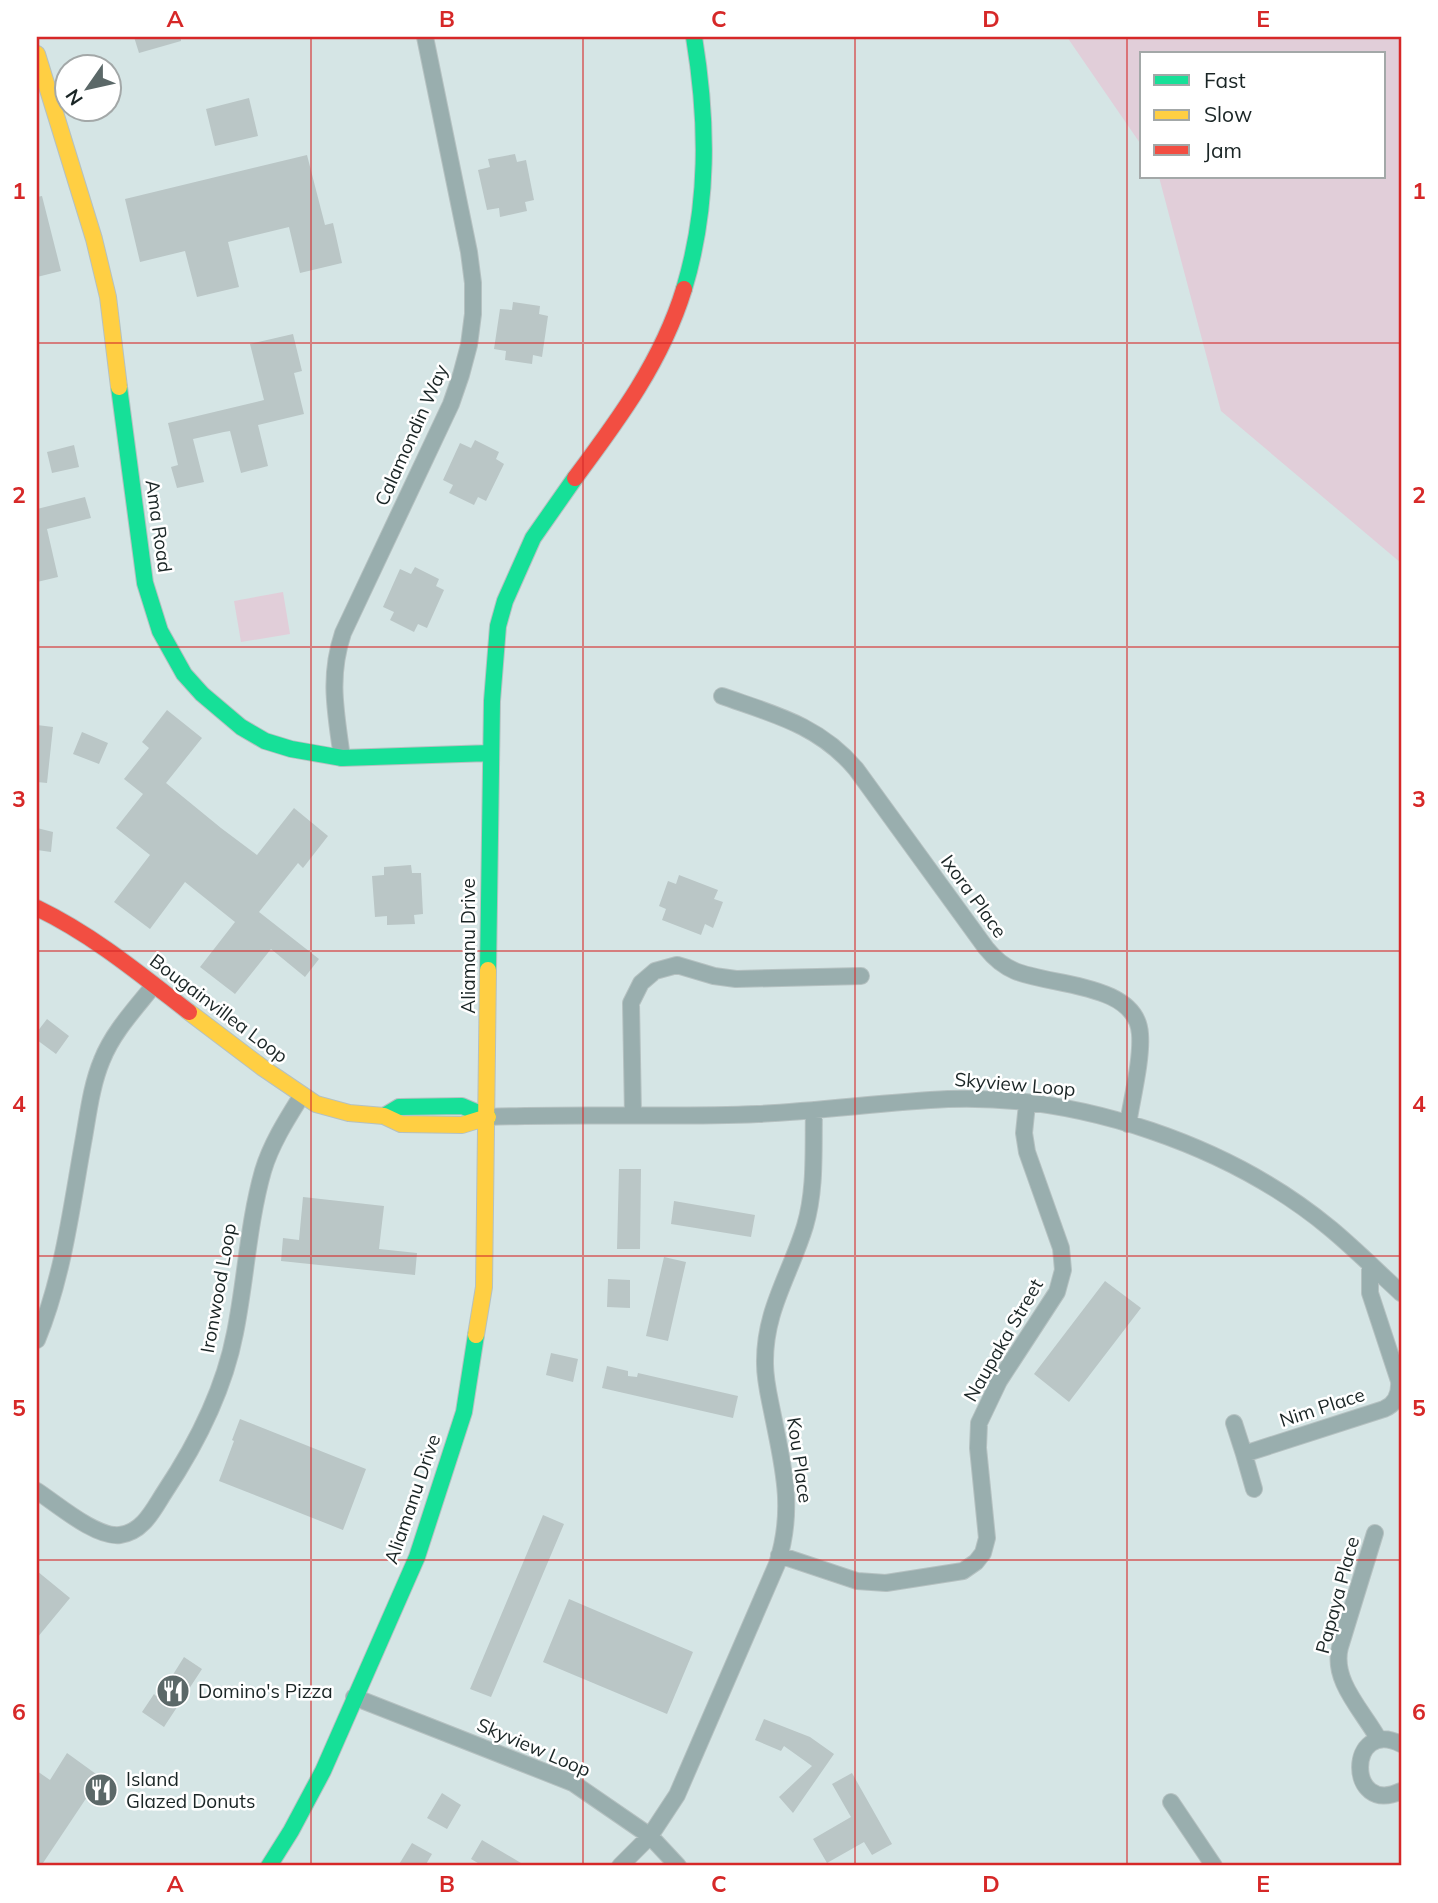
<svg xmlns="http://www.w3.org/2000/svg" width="1438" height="1903" viewBox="0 0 1438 1903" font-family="Mulish,sans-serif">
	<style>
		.green { fill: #e1ced9 }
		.building { fill: #bac6c6 }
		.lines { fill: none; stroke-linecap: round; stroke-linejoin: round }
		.street-casing { stroke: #b5c1c1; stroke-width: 18 }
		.fast-casing { stroke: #b5c1c1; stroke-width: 18 }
		.slow-casing { stroke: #b5c1c1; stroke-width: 18 }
		.jam-casing { stroke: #b5c1c1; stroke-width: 18 }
		.street { stroke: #99aeae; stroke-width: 16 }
		.fast { stroke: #16e098; stroke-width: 16 }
		.slow { stroke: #ffcf43; stroke-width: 16 }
		.jam { stroke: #f24e42; stroke-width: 16 }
		.grid { fill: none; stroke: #d62828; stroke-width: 2; stroke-opacity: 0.55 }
		.labels { text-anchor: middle; stroke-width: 5; stroke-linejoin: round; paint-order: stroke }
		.street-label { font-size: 19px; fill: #1a2525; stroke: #fff }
		.poi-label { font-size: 19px; fill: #1a2525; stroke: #fff; text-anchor: start }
		.neatline { fill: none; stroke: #d62828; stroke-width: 2.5 }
		.grid-label { font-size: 23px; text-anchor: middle; font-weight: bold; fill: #d62828 }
	</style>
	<rect width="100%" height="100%" fill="#d5e5e5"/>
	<path class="green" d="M1067,37H1401V563L1221,411L1159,177H1384V54H1142V146Z
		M283,592L290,634L241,642L234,601Z"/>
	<path class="building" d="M134,37H181V41L139,53Z
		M249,98L258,136L215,146L206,109Z
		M515,154L517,162L526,160L534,200L525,202L527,211L500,217L499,208L487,210L478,170L490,167L488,159Z
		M307,155L325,225L333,223L342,263L300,273L289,227L228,242L239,287L197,297L185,251L140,262L125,199Z
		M42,196L61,271L37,277V197Z
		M513,302L540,306L539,314L548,316L542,357L533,355L532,364L505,360L506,351L494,349L500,309L512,310Z
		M293,334L302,371L294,373L304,414L258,425L268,466L241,473L230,431L224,432L193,439L204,482L177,488L171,467L178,465L168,423L264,400L250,344Z
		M475,440L499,452L496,459L504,464L486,501L478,497L474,505L449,493L453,485L443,480L460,443L471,448Z
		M74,445L79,467L52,473L47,452Z
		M85,497L91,518L47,529L58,577L37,582V509Z
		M415,567L439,579L436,586L444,590L427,628L418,624L414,632L390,620L394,612L383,607L400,569L411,574Z
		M167,710L202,738L166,783L221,828L257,855L294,808L328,836L303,868L298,863L259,912L319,959L305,977L271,949L235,994L200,967L235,922L185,882L150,929L114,902L150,855L116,828L143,794L124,779L149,748L142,742Z
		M37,725L53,727L47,783L37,782Z
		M82,732L108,743L99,764L73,754Z
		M37,828L53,832L51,852L37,850Z
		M411,865L412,873H421L423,914L414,915L415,924L387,925V916L375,917L372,876L384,875V867Z
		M679,875L718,890L714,899L723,902L713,928L705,924L701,935L662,920L666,909L659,906L668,881L676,884Z
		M47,1019L69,1036L56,1054L37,1040V1032Z
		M619,1169H641L640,1249H617Z
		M303,1197L384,1206L379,1249L417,1253L415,1275L281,1261L283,1238L299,1240Z
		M674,1201L755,1215L751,1237L671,1224Z
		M664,1257L686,1262L668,1341L646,1336Z
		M608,1279L630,1280V1308L607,1307Z
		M1105,1281L1141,1308L1069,1402L1034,1374Z
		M551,1353L578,1359L573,1382L546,1375Z
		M607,1366L628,1371V1376L637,1377L638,1373L738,1396L733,1418L602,1388Z
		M240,1419L366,1469L343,1530L219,1481L234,1441L232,1440Z
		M543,1515L564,1524L491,1697L470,1689Z
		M37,1571L70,1598L37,1638Z
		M569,1599L693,1652L667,1714L543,1662Z
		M184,1657L202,1669L164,1727L142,1712L154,1694L156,1696L162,1687L164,1689Z
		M764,1719L810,1737L834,1754L793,1813L779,1797L812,1766L784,1746L781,1751L755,1740Z
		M67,1753L114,1787L101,1806L87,1797L41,1866H37V1771L50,1780Z
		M852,1773L892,1844L872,1855L864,1842L827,1863L813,1839L851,1817L832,1784Z
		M442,1793L461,1805L447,1829L427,1818Z
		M482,1840L526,1866H483L471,1859Z
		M412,1843L432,1854L425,1866H398Z"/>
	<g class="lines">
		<defs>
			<path id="street" d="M722,696C773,714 819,725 856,769L986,948C994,958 1003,966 1015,971C1051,986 1137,983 1140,1034C1142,1059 1132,1098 1128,1124
				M342,758C336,712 328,678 343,633L451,404L461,375L469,345L473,314V283L469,252L425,37
				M633,1115L631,1003L641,983L655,971L677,965L714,976L736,979L861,976
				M488,1117C578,1113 668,1118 758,1114C821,1111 885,1102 948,1099C1079,1094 1230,1145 1331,1229C1355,1249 1378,1272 1401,1293
				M37,1340C63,1277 71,1210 83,1143C88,1116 91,1086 102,1060C113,1032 135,1009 154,985
				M1234,1423L1244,1454L1384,1409C1396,1404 1400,1394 1399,1381L1370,1293V1265
				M1244,1454L1254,1489
				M37,1491C57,1504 96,1538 120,1535C143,1532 153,1510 164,1493C196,1445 224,1390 235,1333C246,1279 248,1224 263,1171C271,1144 287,1119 302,1095
				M1375,1533L1340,1647C1331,1681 1364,1712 1379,1740
				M779,1555L857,1581L886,1583L963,1571L976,1562L983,1553L987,1538L978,1448L979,1423L999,1381L1057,1292L1063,1270L1061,1248L1027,1152L1024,1133L1027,1104
				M354,1697L573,1783L650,1836L678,1866
				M1401,1744C1347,1717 1346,1817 1401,1791
				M1171,1802L1214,1866
				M620,1866L650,1836L677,1795L777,1564C795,1509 783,1466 772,1411C769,1396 765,1380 765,1364C764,1311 790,1275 805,1226C816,1189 813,1149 814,1110"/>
			<path id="fast" d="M684,289C709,206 708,122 694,37
				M119,387L145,583L160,631L184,674L202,694L241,727L265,741L291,749L342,758L491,753
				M488,970L492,701L498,626L505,601L533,538L575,478
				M384,1116L399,1107L462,1106L488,1117
				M269,1866L291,1831L323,1771L417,1557L464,1412L476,1335"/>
			<path id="slow" d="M37,54L94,239L108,297L119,387
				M189,1012L263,1068L316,1104L349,1113L384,1116L401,1124L462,1125L488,1117
				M476,1335L484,1287L488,970"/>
			<path id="jam" d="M575,478C619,419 662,361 684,289
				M37,908C93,935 140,974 189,1012"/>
		</defs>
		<use href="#street" class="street-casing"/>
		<use href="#fast" class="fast-casing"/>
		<use href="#slow" class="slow-casing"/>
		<use href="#jam" class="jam-casing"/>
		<use href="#street" class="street"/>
		<use href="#fast" class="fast"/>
		<use href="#slow" class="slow"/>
		<use href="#jam" class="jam"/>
	</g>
	<path class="grid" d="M311,37V1866M583,37V1866M855,37V1866M1127,37V1866M37,343H1401M37,647H1401M37,951H1401M37,1256H1401M37,1560H1401"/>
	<defs>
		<symbol id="restaurant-disc" viewBox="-11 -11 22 22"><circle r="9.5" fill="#5b6868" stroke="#fff"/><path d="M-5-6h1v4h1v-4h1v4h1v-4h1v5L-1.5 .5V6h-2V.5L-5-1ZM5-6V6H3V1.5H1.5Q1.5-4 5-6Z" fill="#fff"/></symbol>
	</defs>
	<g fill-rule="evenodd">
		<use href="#restaurant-disc" x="154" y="1672" width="38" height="38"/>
		<use href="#restaurant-disc" x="82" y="1771" width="38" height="38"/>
	</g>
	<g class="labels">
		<g class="street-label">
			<text transform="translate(411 435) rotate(-66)" y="7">Calamondin Way</text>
			<text transform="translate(159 526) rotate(82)" y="7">Ama Road</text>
			<text transform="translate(974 896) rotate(54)" y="7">Ixora Place</text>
			<text transform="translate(468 946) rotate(-90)" y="7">Aliamanu Drive</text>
			<text transform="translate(219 1008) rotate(37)" y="7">Bougainvillea Loop</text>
			<text transform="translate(1015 1084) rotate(5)" y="7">Skyview Loop</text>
			<text transform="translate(218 1288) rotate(-80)" y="7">Ironwood Loop</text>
			<text transform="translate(1003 1340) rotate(-60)" y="7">Naupaka Street</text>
			<text transform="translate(1322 1407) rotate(-18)" y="7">Nim Place</text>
			<text transform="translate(800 1460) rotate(82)" y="7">Kou Place</text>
			<text transform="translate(412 1499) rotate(-71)" y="7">Aliamanu Drive</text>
			<text transform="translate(1337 1595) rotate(-75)" y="7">Papaya Place</text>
			<text transform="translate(534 1747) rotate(23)" y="7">Skyview Loop</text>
		</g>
		<g class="poi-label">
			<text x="198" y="1698">Domino's Pizza</text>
			<text x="126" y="1786">Island<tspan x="126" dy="22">Glazed Donuts</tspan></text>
		</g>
	</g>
	<rect width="1438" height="1903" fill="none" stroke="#ffffff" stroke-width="77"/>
	<rect x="1140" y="52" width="245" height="126" fill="#ffffff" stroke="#a3a8a8" stroke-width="2"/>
	<rect x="1154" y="75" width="35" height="10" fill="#16e098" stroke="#a3a8a8" stroke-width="2"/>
	<text x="1204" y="88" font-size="21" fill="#1a2525">Fast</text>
	<rect x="1154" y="110" width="35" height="10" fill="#ffcf43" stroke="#a3a8a8" stroke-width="2"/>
	<text x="1204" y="122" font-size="21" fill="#1a2525">Slow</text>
	<rect x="1154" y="145" width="35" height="10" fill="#f24e42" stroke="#a3a8a8" stroke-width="2"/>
	<text x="1204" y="158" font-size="21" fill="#1a2525">Jam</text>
	<g transform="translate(88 88) rotate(236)"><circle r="33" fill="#ffffff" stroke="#a3a8a8" stroke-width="2"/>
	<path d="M0-5L12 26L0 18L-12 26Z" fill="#5b6868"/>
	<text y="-10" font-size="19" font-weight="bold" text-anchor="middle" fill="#1a2525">N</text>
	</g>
	<rect x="38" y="38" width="1362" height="1826" class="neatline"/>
	<g class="grid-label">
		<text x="175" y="27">A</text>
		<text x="447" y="27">B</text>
		<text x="719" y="27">C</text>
		<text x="991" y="27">D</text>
		<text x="1263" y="27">E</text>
		<text x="19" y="199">1</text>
		<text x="1419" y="199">1</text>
		<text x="19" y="503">2</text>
		<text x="1419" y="503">2</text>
		<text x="19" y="807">3</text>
		<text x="1419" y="807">3</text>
		<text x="19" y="1112">4</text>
		<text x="1419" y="1112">4</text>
		<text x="19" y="1416">5</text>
		<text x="1419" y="1416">5</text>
		<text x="19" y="1720">6</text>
		<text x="1419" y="1720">6</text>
		<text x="175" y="1892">A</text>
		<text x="447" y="1892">B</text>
		<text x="719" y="1892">C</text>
		<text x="991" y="1892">D</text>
		<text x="1263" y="1892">E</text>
	</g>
</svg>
